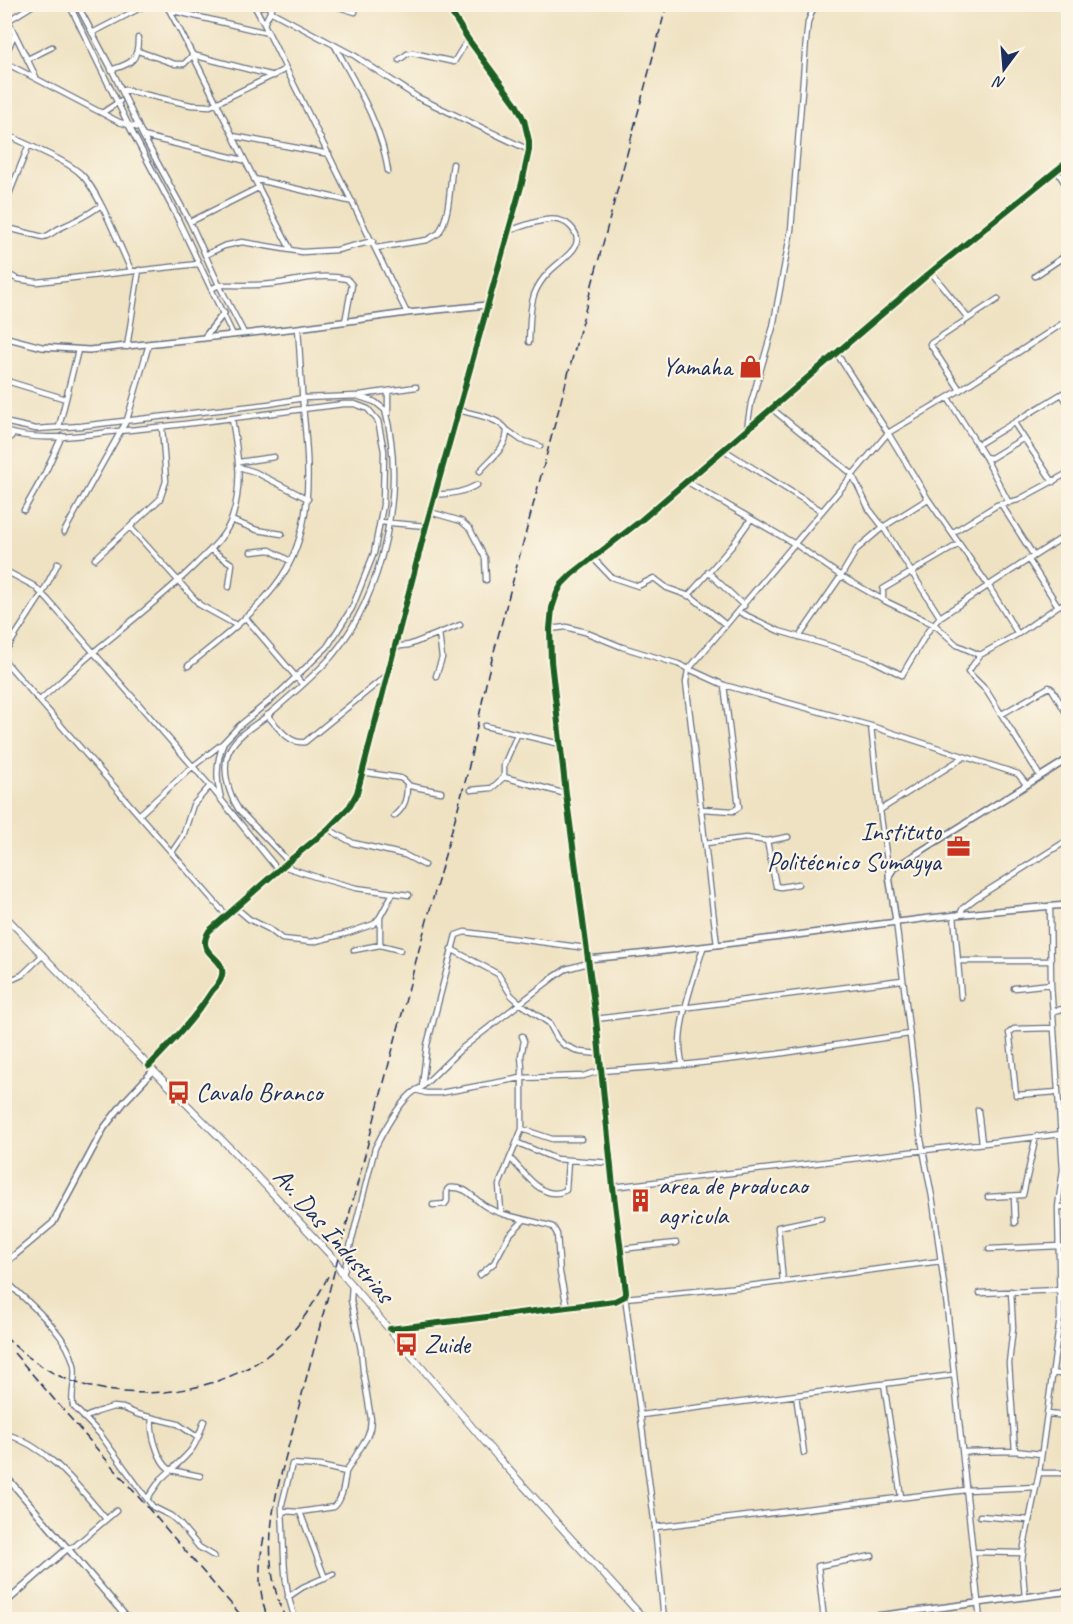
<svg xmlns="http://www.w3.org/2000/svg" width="1073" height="1624" viewBox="0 0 1073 1624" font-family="Caveat,sans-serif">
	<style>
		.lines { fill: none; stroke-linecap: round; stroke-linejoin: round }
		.minor-casing { stroke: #656e81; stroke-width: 7 }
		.tertiary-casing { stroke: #656e81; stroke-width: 8 }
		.secondary-casing { stroke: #656e81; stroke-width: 8 }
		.minor { stroke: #fff; stroke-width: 4.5 }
		.tertiary { stroke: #fff; stroke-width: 5 }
		.secondary { stroke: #fff; stroke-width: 6 }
		.rail { stroke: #1b2f5e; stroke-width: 1.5; stroke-dasharray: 9 4.5; stroke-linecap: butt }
		.cycleway-casing { stroke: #fcf5e5; stroke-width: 10 }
		.cycleway { stroke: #1b5e20; stroke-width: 6 }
		.labels { text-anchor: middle; stroke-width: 4.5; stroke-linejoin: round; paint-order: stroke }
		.poi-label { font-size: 26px; fill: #1b2f5e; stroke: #fcf5e5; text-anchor: start }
		.street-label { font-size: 26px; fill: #1b2f5e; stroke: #fcf5e5 }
	</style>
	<rect width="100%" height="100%" fill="#fcf5e5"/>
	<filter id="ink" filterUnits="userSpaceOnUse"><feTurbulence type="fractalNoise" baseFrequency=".0167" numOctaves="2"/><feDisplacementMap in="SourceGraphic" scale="12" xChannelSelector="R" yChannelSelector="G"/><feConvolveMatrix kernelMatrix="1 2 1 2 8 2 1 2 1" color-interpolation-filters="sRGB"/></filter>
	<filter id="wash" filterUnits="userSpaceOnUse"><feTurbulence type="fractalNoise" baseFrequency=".008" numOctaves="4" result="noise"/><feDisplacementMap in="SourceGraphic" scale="24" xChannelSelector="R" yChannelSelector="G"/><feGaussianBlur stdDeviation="1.35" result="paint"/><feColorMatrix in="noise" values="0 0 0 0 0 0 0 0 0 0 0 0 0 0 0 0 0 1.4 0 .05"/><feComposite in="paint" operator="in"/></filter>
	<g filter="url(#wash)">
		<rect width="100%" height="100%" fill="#efe2c2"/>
	</g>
	<g filter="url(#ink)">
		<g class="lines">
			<defs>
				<path id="minor" d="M69,4L129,126L174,211L233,335
					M77,4L112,70L143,136L190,222L219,285L244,333
					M166,4C210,85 247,169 291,250
					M249,4L255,7L264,24L407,313
					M329,4L355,12V4
					M255,7L273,5
					M169,10L268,33
					M270,11L355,56L417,97L529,150
					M4,12L36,77
					M9,20L35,4
					M264,24L274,4
					M92,33L148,4
					M335,46C356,85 382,126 388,171
					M138,51L175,64H184L193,55L274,76
					M4,59L14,35
					M28,59L52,47
					M399,60L407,54L413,53L454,62L468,39
					M4,62L119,122L139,128
					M111,70C132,63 138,61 138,38
					M121,89L191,105L210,106L286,69
					M102,113L120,101
					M4,133C24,144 69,161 82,175C100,194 119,245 131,270
					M143,136L243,160
					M233,136L329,154
					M1057,171L1068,188
					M254,179L353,202
					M4,207L28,147
					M190,222L258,188
					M4,227L43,237C50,236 54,231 60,228C76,221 86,216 100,206
					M508,231C525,226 555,211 570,226C590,246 562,258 549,272C543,278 537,287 534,295C529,310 530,327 529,342
					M376,248L427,240L439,233C451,212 449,187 453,164
					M205,255L224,246L242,242L302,252L337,250L373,241
					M4,272L17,279L37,282L198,264
					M931,272L968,318
					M1035,276L1068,254
					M211,289L219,285C236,285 254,286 272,284C300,281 318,273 347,279L352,285L345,322
					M127,347L139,270
					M837,354L888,433L928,499L988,585L1018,634
					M4,378L10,382L66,399
					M960,390L930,344L998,299
					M388,391V413
					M1062,394L1068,404
					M360,395L416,387
					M948,398L985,457L1009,503
					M771,408L852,474L869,509L883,527L940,617
					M458,410C473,414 497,417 507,430C507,448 491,458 480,471
					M4,422L36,429L81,426L269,404L303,398L357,396L375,402L385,410C406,489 384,594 331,657C314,676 287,699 267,716C254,726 238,734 230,749C220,767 229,795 239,810L288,861
					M1014,423L1053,482
					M59,427L78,350
					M747,428L751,403L773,327L791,230L806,41L808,22L815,4
					M507,430L521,440L540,446
					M4,431C41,443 82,435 119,431C194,424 269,413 344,404H355L368,409L378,421L384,451L383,505L374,553L352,608L327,647L279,693L239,726L223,743L192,767L140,814
					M4,445L13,434
					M977,445L1068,390
					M724,450L822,511
					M985,457L991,458L1024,438
					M239,462L274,457
					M239,467L255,472L308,499
					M686,481L795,544L841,576L883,600L935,625L957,645L980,655
					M435,494C449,495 464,492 477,485
					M1001,504L1034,556
					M24,510L45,473L62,436
					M430,512L461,521L470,529L485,558L486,580
					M231,520L257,530L282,534
					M380,522L426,526
					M130,527L200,605L236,625
					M64,532L127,420L149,344
					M952,533L997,505L1018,500L1068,473
					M1062,538L1068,547
					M211,550L232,564L229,587
					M251,552L270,550L290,561
					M593,558L611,577L638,586L654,578L667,588L692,597L726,625
					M95,559L160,499L166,481L162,427
					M1028,559L1058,606
					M4,570L34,586L48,600L210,786L278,870
					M708,572L744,606
					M688,596L732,546L751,519
					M883,600V589L959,544
					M739,612L779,631L827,645L872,660L902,675L928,631L940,617L1068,534
					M245,617L302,684
					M550,629L566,627L585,632L622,647L678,664L724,685L871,726L1018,774L1026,784
					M799,637L841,576L857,549L883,527L928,499
					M394,647L409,645L460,625
					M4,653L42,594L58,563
					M4,660L226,915
					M188,666C218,641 251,617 275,586C316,534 309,467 303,406C301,380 300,354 298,328
					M436,676L442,658L439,633
					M40,700C58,684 76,667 95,651C128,624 161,598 192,568C207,553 225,538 232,518C243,485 238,453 232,419
					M1002,714L1049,687L1052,689L1068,716
					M267,715C277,726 289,745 305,742L386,676
					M485,726L560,744
					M871,726L880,810L889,875
					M362,772L400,778L404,780L410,786L441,792
					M1040,776L986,690L968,672L980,655L1018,634L1058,606L1068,602
					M504,777V765L517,735
					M471,790L492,788L504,777L566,794
					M221,798C216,780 216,762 223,745
					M702,809L733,811L739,807L724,685
					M880,810L964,757
					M394,816C405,807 407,799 407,785
					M328,829L353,843L405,855L424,865
					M767,841L776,886L781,887L798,884
					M706,843L746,838L767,841L788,837
					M172,852L183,836L193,805L210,786
					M283,866L316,877L356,888L409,895
					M236,908L249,919L269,929L282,939L312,942L348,933L374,924L380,917L393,893
					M960,914L963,908L976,898L1068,840
					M954,915L961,997
					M380,917V945
					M896,921L916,1086L920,1134L933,1202L947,1307L980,1620
					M717,945L686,682L688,670L888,433L960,390L1068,320
					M451,949L498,974L511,995L521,1004L549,1023L557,1038L564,1045L580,1052L599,1054
					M354,950L380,945L400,950
					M959,961H1051
					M4,983L22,975L43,955
					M1014,988L1051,984
					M1053,1011L1068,1008
					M596,1019L902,980
					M1054,1028L1014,1029L1009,1033L1010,1038L1016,1095L1058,1092
					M683,1065C672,1034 694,979 703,948
					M422,1087L427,1045L456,935L465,932L586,948
					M416,1090L426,1093H440L521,1078L583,1076L600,1071L683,1065L777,1054L909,1034
					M978,1110L982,1143
					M522,1129L552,1139H581
					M518,1143L556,1159L611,1163
					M510,1158C524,1172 543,1203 566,1190L568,1161
					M613,1187L1061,1134
					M1014,1196L1015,1223
					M988,1197L1023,1195L1036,1136
					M433,1205L445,1204L447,1201V1190L449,1188C468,1186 472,1198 485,1206C502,1217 534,1220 553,1227L557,1234L560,1273L567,1307
					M1058,1207H1068
					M501,1212L499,1185L522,1129V1068L521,1056L524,1041L522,1036
					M621,1249L676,1243
					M989,1249L1060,1246
					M343,1275L375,1148C384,1130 403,1094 422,1087L461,1049L554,977L566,969L588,963
					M480,1275L494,1263L509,1235L524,1220
					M4,1279C28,1303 66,1331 74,1365C77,1379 70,1392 73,1406L100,1434L147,1499L161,1479L171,1470L200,1476
					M783,1282L778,1227L821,1218
					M1011,1291L1013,1328L1009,1363L1015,1451
					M980,1293L1060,1290
					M625,1296L655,1527L664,1620
					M625,1298L749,1286L941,1261
					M1052,1373L1068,1375
					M884,1384L901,1497
					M796,1395L804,1453
					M1047,1414L1068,1416
					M641,1415L953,1375
					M84,1418L97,1412L113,1407L123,1408L137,1414L178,1424L194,1435L199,1436
					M152,1418C150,1432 158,1463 171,1470C192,1451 195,1449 204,1421
					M4,1433C50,1448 76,1484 106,1519
					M963,1452L1015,1451L1041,1454
					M346,1472C344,1484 343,1499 334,1507L300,1512L282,1511V1504L292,1464L320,1466L346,1472L367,1437L370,1429L371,1419L363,1371L361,1350L351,1300L352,1285
					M1039,1473H1068
					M147,1499L153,1507L171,1516L180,1524L199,1547L214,1556
					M282,1511C285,1549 281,1584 296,1620
					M300,1512L325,1578
					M980,1516L1029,1520
					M655,1527L966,1490L1036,1487
					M68,1548L75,1546L116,1511
					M973,1552L1023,1553
					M288,1597L303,1587L333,1574
					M1025,1597L1022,1561L1024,1546L1039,1473L1060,1318L1058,1207L1063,1169L1051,984L1050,906
					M824,1620L818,1566L872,1556"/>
				<path id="tertiary" d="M4,337L42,347L89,350L298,328L407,313L487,305
					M204,338L224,313
					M896,921L889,876L894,868L1068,759
					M587,959C748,945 907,916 1068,905
					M149,1066C172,1042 194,1019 212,991C216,987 221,981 222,975C226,956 194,955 209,931L283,866L328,829L350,806L357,793L426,526L522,183L529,150V141L524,120L516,104L468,39L446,4
					M4,1264L53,1223L104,1128L125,1101L153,1071
					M390,1329L615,1301L625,1296L626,1292L613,1187L596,1019L566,794L551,661L550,629L552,608L557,593L562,584L572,574L639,522L931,272L1068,161
					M4,1474L129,1620
					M4,1604L68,1548
					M845,1620L1063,1592L1068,1590"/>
				<path id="secondary" d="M4,915L149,1066L233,1151L335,1260L343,1275L501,1461L645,1620"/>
			</defs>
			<use href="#minor" class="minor-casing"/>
			<use href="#tertiary" class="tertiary-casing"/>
			<use href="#secondary" class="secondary-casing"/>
			<use href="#minor" class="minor"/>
			<use href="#tertiary" class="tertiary"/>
			<use href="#secondary" class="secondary"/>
			<path class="rail" d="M4,1336C25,1356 49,1374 77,1383C144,1404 235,1392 286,1339C303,1321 319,1296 329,1274
				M14,1353L245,1620
				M264,1537C258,1566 258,1591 268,1620
				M286,1620C265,1574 268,1529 279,1482L418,953L467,775L488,674L667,4"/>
			<defs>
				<path id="cycleway" d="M149,1066C172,1042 194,1019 212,991C216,987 221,981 222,975C226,956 194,955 209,931L283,866L328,829L350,806L357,793L426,526L522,183L529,150V141L524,120L516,104L468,39L446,4
					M390,1329L615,1301L625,1296L626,1292L613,1187L596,1019L566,794L551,661L550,629L552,608L557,593L562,584L572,574L639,522L931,272L1068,161"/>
			</defs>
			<use href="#cycleway" class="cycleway-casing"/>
			<use href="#cycleway" class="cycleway"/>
		</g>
	</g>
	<defs>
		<symbol id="shop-bare" viewBox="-9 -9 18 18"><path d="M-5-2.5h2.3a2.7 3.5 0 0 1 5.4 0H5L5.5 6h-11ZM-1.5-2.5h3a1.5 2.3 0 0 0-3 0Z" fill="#c8321e" stroke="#fcf5e5" stroke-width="2.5" paint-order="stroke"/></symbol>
		<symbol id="office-bare" viewBox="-9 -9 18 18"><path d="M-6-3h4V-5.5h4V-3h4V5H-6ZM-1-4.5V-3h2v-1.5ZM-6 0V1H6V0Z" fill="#c8321e" stroke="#fcf5e5" stroke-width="2.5" paint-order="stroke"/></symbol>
		<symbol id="bus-bare" viewBox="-9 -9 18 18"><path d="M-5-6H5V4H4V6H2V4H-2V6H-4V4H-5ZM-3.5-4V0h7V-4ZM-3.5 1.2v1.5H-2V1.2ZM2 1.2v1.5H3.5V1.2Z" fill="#c8321e" stroke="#fcf5e5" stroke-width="2.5" paint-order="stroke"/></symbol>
		<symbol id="building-bare" viewBox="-9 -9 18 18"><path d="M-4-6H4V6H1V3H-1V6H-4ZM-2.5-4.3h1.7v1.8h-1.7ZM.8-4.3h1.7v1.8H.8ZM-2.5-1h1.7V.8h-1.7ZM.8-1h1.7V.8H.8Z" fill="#c8321e" stroke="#fcf5e5" stroke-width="2.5" paint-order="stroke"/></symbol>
	</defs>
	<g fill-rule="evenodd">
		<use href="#shop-bare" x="734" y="350" width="33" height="33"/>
		<use href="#office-bare" x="942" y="830" width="33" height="33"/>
		<use href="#bus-bare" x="162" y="1076" width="33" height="33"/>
		<use href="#building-bare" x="624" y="1184" width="33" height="33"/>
		<use href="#bus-bare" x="390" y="1328" width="33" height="33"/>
	</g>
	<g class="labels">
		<g class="poi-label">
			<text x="732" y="375" text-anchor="end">Yamaha</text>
			<text x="941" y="840" text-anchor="end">Instituto<tspan x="941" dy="30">Politécnico Sumayya</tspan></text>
			<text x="196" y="1101">Cavalo Branco</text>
			<text x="658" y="1194">area de producao<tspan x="658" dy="30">agricula</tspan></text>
			<text x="424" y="1353">Zuide</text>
		</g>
		<g class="street-label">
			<text transform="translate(334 1235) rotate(49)" y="9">Av. Das Industrias</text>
		</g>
	</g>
	<rect width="1073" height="1624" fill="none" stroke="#fcf5e5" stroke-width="24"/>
	<g transform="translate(1004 69) rotate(196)" stroke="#fcf5e5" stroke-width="4.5" paint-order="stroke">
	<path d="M0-4.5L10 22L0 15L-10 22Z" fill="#1b2f5e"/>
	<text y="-9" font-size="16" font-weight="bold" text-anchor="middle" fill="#1b2f5e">N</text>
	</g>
</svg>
